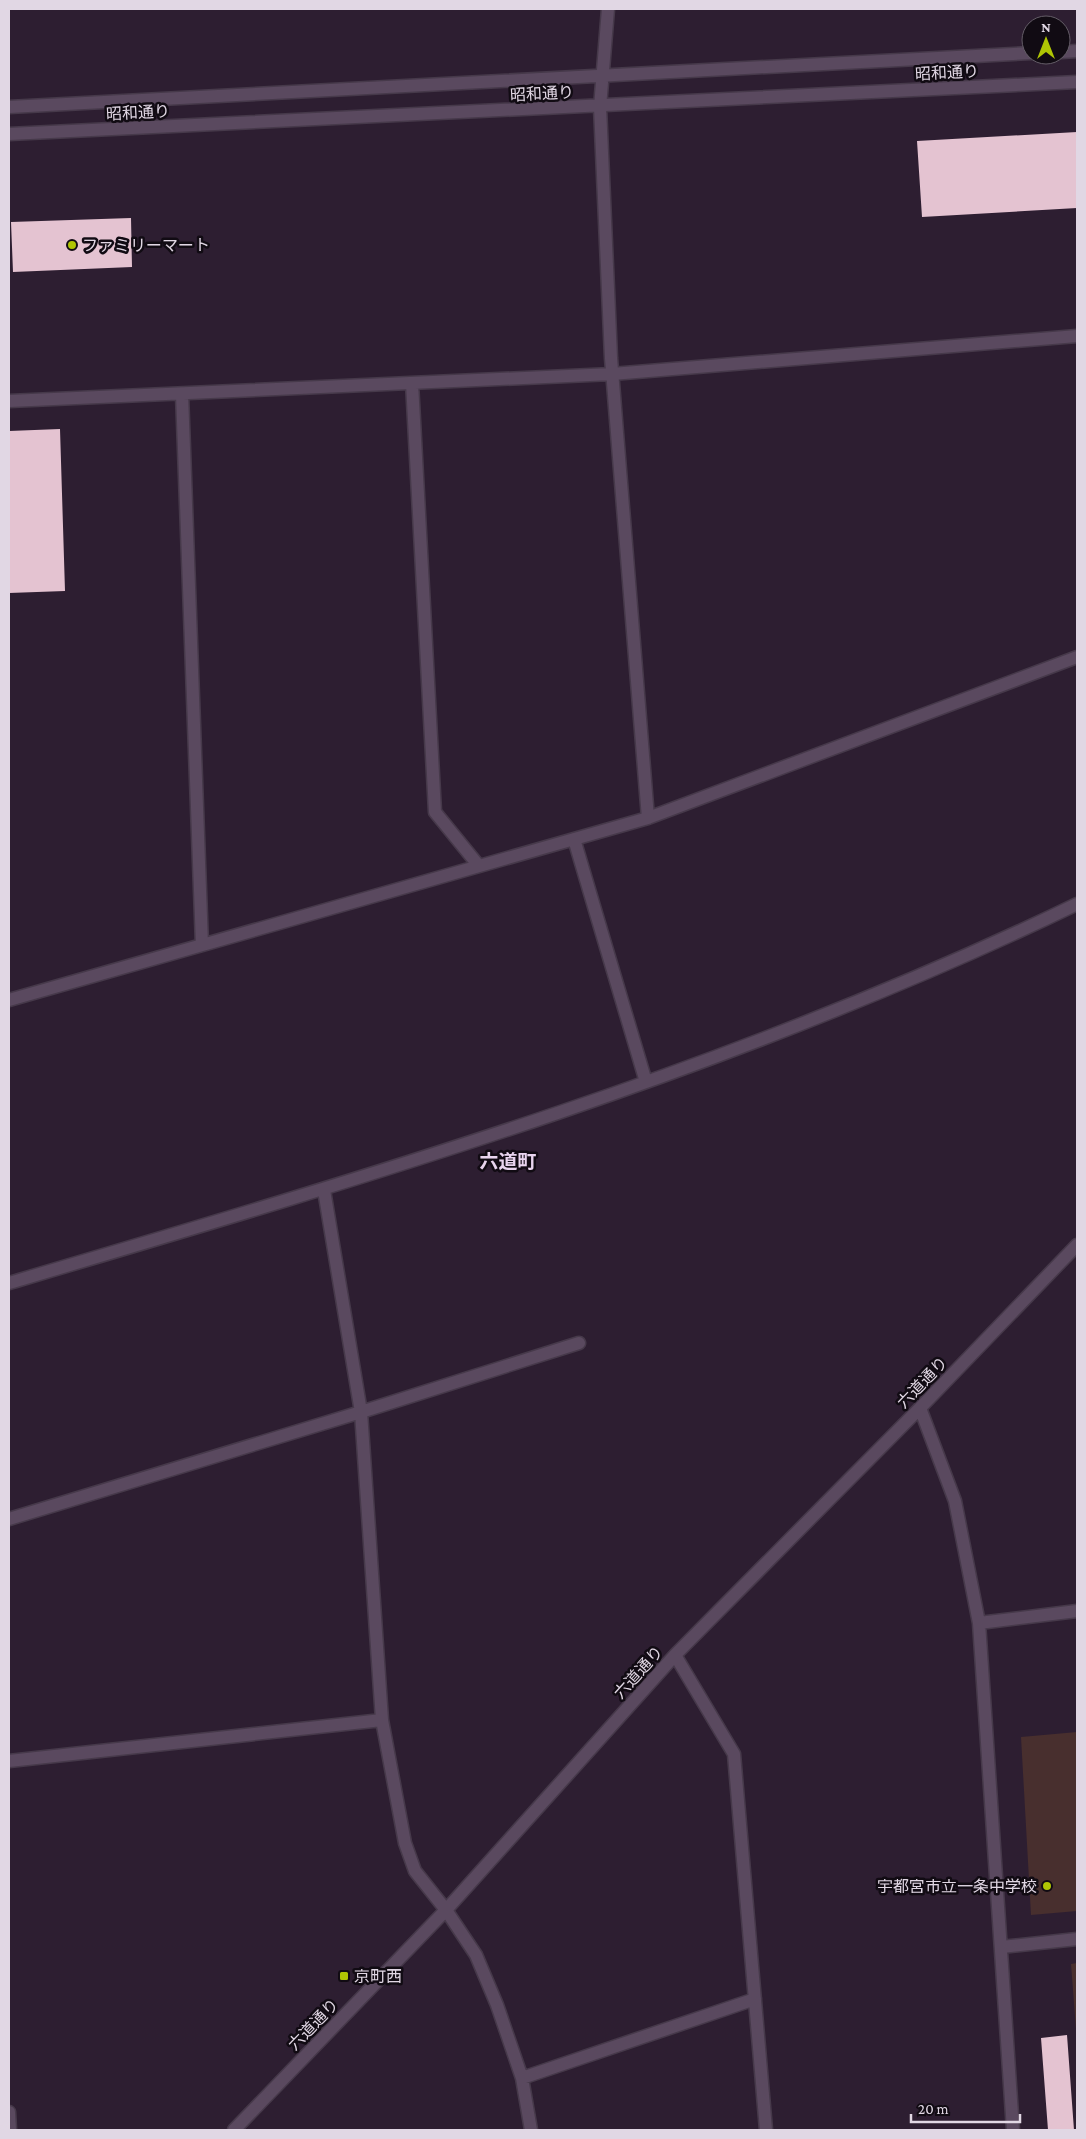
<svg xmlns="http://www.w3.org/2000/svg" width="1086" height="2139" viewBox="0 0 1086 2139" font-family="'Crimson Pro','Noto Sans JP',serif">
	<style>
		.green { fill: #482f2e }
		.building { fill: #e4c3d1 }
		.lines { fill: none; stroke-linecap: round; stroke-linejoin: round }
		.minor-casing { stroke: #46394a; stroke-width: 15 }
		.minor { stroke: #5a495f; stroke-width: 12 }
		.poi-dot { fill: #afc504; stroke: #110b13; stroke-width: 2 }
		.labels { text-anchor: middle; stroke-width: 5; stroke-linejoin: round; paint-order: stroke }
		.street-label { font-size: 16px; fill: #e1d7e4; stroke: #110b13 }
		.poi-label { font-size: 16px; fill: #e1d7e4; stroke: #110b13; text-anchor: start }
		.quarter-label { font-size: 19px; font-weight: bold; fill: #e8d4ee; stroke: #110b13 }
	</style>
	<rect width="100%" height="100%" fill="#2d1e31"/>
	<path class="green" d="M1077,1732V1911L1031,1915L1021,1737Z
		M1077,1963V2042L1071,1964Z"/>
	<path class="building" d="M1077,132V208L922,217L917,141Z
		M131,218L132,267L13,272L11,222Z
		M60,429L65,591L9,593V431Z
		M1067,2035L1074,2130H1048L1041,2038Z"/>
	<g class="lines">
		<defs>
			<path id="minor" d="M608,9L600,107L611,358L648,818
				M1061,52L1077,51
				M9,107L1031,53
				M9,134L1077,82
				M412,383L435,812L479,866
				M182,394L202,945
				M9,401L612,374L1077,336
				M574,839L646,1082
				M9,1000L648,818L1077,657
				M324,1190L361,1412L579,1343
				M9,1283C371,1176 736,1069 1077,904
				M920,1408L955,1501L979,1623L1013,2130
				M9,1519L361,1412L382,1720L405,1843L415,1871L446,1910L476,1955L497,2005L522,2078L531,2130
				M979,1623L1077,1611
				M675,1655L734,1754L766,2130
				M9,1761L382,1720
				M1001,1947L1077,1939
				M522,2078L755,1999
				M9,2112L10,2130
				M234,2130L446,1910L675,1655L920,1408L1077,1245"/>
		</defs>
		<use href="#minor" class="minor-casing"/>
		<use href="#minor" class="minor"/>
	</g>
	<g class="poi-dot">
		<circle cx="72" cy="245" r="5"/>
		<circle cx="1047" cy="1886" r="5"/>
		<rect x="339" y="1971" width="10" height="10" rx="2.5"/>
	</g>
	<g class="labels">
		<g class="street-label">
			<text transform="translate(947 72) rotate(-3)" y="6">昭和通り</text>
			<text transform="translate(542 93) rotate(-3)" y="6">昭和通り</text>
			<text transform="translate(138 112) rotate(-3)" y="6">昭和通り</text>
			<text transform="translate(922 1382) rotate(-46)" y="6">六道通り</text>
			<text transform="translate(638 1672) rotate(-48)" y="6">六道通り</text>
			<text transform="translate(313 2024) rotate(-46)" y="6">六道通り</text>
		</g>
		<g class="poi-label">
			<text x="82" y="251">ファミリーマート</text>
			<text x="1037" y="1892" text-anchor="end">宇都宮市立一条中学校</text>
			<text x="354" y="1982">京町西</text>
		</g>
		<g class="quarter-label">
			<text x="508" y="1168">六道町</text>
		</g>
	</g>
	<rect width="1086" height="2139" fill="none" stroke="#e1d7e4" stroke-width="20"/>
	<g transform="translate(1046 40)"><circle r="24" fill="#110b13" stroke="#645d67"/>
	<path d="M0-4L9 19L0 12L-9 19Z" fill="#afc504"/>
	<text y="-8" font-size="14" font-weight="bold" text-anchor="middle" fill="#e1d7e4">N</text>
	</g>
	<path d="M911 2114v8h109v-8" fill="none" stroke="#e1d7e4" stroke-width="2.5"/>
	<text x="918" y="2114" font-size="15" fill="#e1d7e4" stroke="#110b13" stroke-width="4" paint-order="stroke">20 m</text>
</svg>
